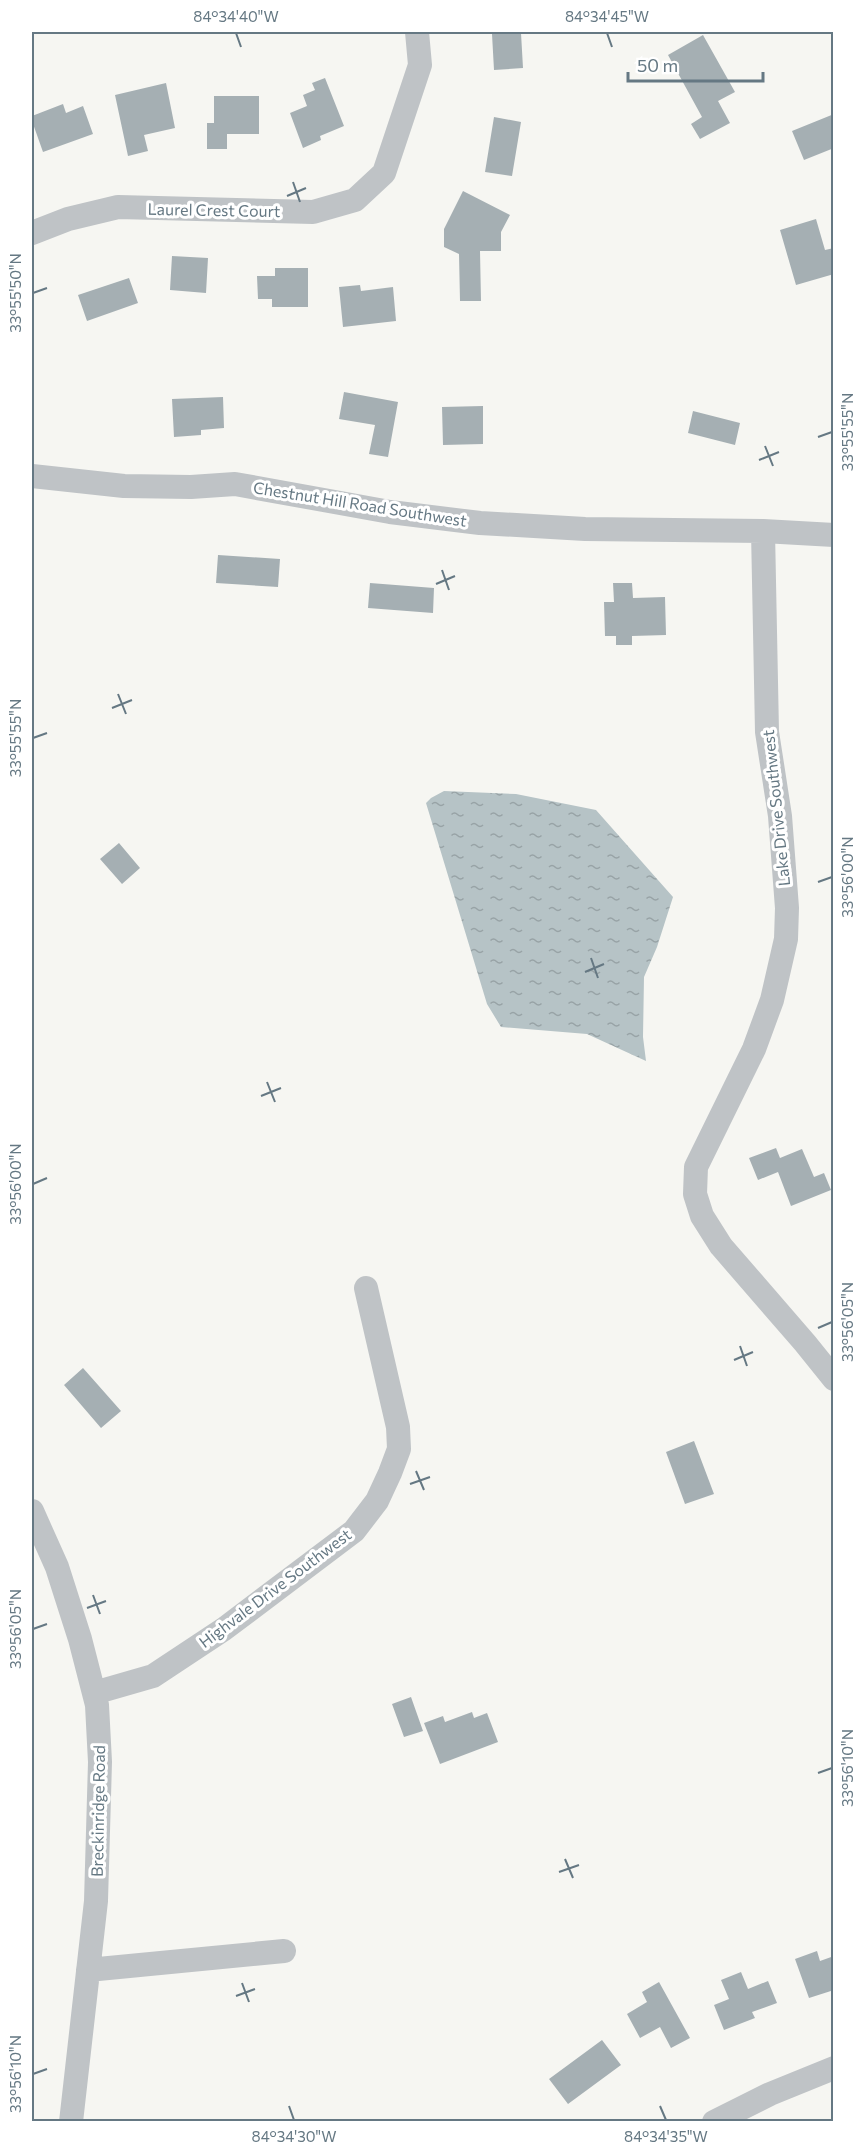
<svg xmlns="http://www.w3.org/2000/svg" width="865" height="2153" viewBox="0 0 865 2153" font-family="Commissioner,sans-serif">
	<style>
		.water { fill: url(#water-ripples) }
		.building { fill: #a5afb3 }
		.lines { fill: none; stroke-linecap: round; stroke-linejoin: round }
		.minor { stroke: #bfc3c6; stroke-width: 24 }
		.ticks { fill: none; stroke: #657883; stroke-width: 2 }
		.labels { text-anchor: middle; stroke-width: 6; stroke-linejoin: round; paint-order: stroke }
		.street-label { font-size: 16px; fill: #657883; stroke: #fff }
		.neatline { fill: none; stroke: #657883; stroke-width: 2 }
		.ticks-label { font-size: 15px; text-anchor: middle; fill: #657883 }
	</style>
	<defs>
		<pattern id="water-ripples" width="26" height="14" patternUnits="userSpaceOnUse" patternTransform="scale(1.5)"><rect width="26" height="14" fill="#b6c3c6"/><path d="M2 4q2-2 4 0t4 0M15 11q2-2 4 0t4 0" fill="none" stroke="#98a3a6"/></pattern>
	</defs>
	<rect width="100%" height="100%" fill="#f6f6f2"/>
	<path class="water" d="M444,791L516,794L596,810L673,897L657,947L644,977L643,1037L646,1061L587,1034L501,1027L487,1004L426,803L431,798Z"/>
	<path class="building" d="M521,33L523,68L494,70L492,34Z
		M703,35L735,92L718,101L730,123L700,139L691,124L702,117L668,55Z
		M325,78L344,126L320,136L321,140L303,148L290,113L307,106L303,95L315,90L312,83Z
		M166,83L175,128L144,135L148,151L128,156L115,95Z
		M214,96H259V134H227V149H207V123H214Z
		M63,104L66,113L83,106L93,134L43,152L32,121V116Z
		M834,114V148L804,160L792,131Z
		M494,117L521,122L512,176L485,172Z
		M463,191L510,215L501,232V251H480L481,301H460L459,254L444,247V229Z
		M816,219L825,250L834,248V274L796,285L780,230Z
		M172,256L208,258L206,293L170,290Z
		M275,268H308V307H272V299H258L257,276H275Z
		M129,278L138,303L87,321L78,295Z
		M360,285L361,291L393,287L396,321L343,327L339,287Z
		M344,392L398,402L388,457L369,454L375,425L339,419Z
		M223,397L224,428L201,430V435L174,437L172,399Z
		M483,406V444L443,445L442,407Z
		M693,411L740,423L735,445L688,433Z
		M218,555L280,559L278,587L216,583Z
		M370,583L434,588L433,613L368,608Z
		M613,583H632L633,598L665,597L666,635L632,636V645H616V636H605L604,602H614Z
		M119,843L140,868L122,884L100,859Z
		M776,1148L780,1158L802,1149L814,1177L824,1173L831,1190L791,1206L778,1172L758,1180L749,1158Z
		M83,1368L121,1411L101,1428L64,1385Z
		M694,1441L714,1494L685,1504L666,1452Z
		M411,1697L423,1731L404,1737L392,1704Z
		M472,1712L474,1718L487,1713L498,1742L440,1764L424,1723L443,1716L445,1722Z
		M817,1951L820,1961L834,1956V1990L809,1998L795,1959Z
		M741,1972L748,1989L768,1981L777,2003L752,2012L755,2018L724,2030L714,2005L729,1999L721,1980Z
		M659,1982L690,2038L671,2048L660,2027L640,2038L627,2014L647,2002L642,1992Z
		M602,2040L621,2065L568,2104L549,2079Z"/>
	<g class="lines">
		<path class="minor" d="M32,233L68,219L118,207L313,212L355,200L384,173L420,65L417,32
			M32,476L124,486L191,487L235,484L390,512L480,523L585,529L763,531L834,535
			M763,531L767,732L780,816L787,908L786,939L772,1000L754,1049L696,1167L695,1194L702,1216L721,1246L805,1343L834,1379
			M32,1511L57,1567L80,1639L97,1705L100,1762L96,1901L71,2122
			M94,1693L153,1676L224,1629L354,1531L377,1501L390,1473L399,1449L398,1427L366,1288
			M88,1970L284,1951
			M714,2122L770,2094L834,2068"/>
	</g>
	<path class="ticks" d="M236,33L241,47M607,33L612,47M293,182L300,202M287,196L306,188M33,293L47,288M818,437L832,432M765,446L773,466M759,460L779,452M442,570L449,590M436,584L455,576M118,694L126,714M112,708L132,700M33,738L47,733M818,882L832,877M591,958L598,978M585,972L604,964M267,1082L275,1102M261,1096L281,1088M33,1184L47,1178M818,1328L832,1322M740,1346L747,1366M734,1360L753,1352M416,1471L424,1490M410,1484L430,1477M93,1595L100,1614M87,1608L106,1601M33,1629L47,1624M818,1773L832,1768M565,1859L573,1878M559,1872L579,1865M242,1983L249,2002M236,1996L255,1989M33,2074L47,2069M289,2106L294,2120M660,2106L666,2120"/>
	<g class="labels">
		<g class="street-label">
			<text transform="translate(214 210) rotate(1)" y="6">Laurel Crest Court</text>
			<text transform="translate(360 504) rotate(9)" y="6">Chestnut Hill Road Southwest</text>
			<text transform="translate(776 808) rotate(-96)" y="6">Lake Drive Southwest</text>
			<text transform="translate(275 1588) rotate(-37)" y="6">Highvale Drive Southwest</text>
			<text transform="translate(98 1811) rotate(-89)" y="6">Breckinridge Road</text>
		</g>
	</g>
	<rect width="865" height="2153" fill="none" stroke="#ffffff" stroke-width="66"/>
	<path d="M628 72v9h135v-9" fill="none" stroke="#657883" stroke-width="3"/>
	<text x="637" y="72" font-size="18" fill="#657883" stroke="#ffffff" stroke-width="4.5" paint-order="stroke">50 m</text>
	<rect x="33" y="33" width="799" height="2087" class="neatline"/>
	<g class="ticks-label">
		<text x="236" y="22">84°34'40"W</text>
		<text x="607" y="22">84°34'45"W</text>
		<text transform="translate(16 293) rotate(-90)" y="5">33°55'50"N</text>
		<text transform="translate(848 432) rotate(-90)" y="5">33°55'55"N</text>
		<text transform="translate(16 738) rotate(-90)" y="5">33°55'55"N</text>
		<text transform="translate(848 877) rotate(-90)" y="5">33°56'00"N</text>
		<text transform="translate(16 1184) rotate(-90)" y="5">33°56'00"N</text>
		<text transform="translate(848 1322) rotate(-90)" y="5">33°56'05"N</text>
		<text transform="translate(16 1629) rotate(-90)" y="5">33°56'05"N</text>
		<text transform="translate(848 1768) rotate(-90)" y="5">33°56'10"N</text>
		<text transform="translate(16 2074) rotate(-90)" y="5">33°56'10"N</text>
		<text x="294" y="2142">84°34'30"W</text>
		<text x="666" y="2142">84°34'35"W</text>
	</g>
</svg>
